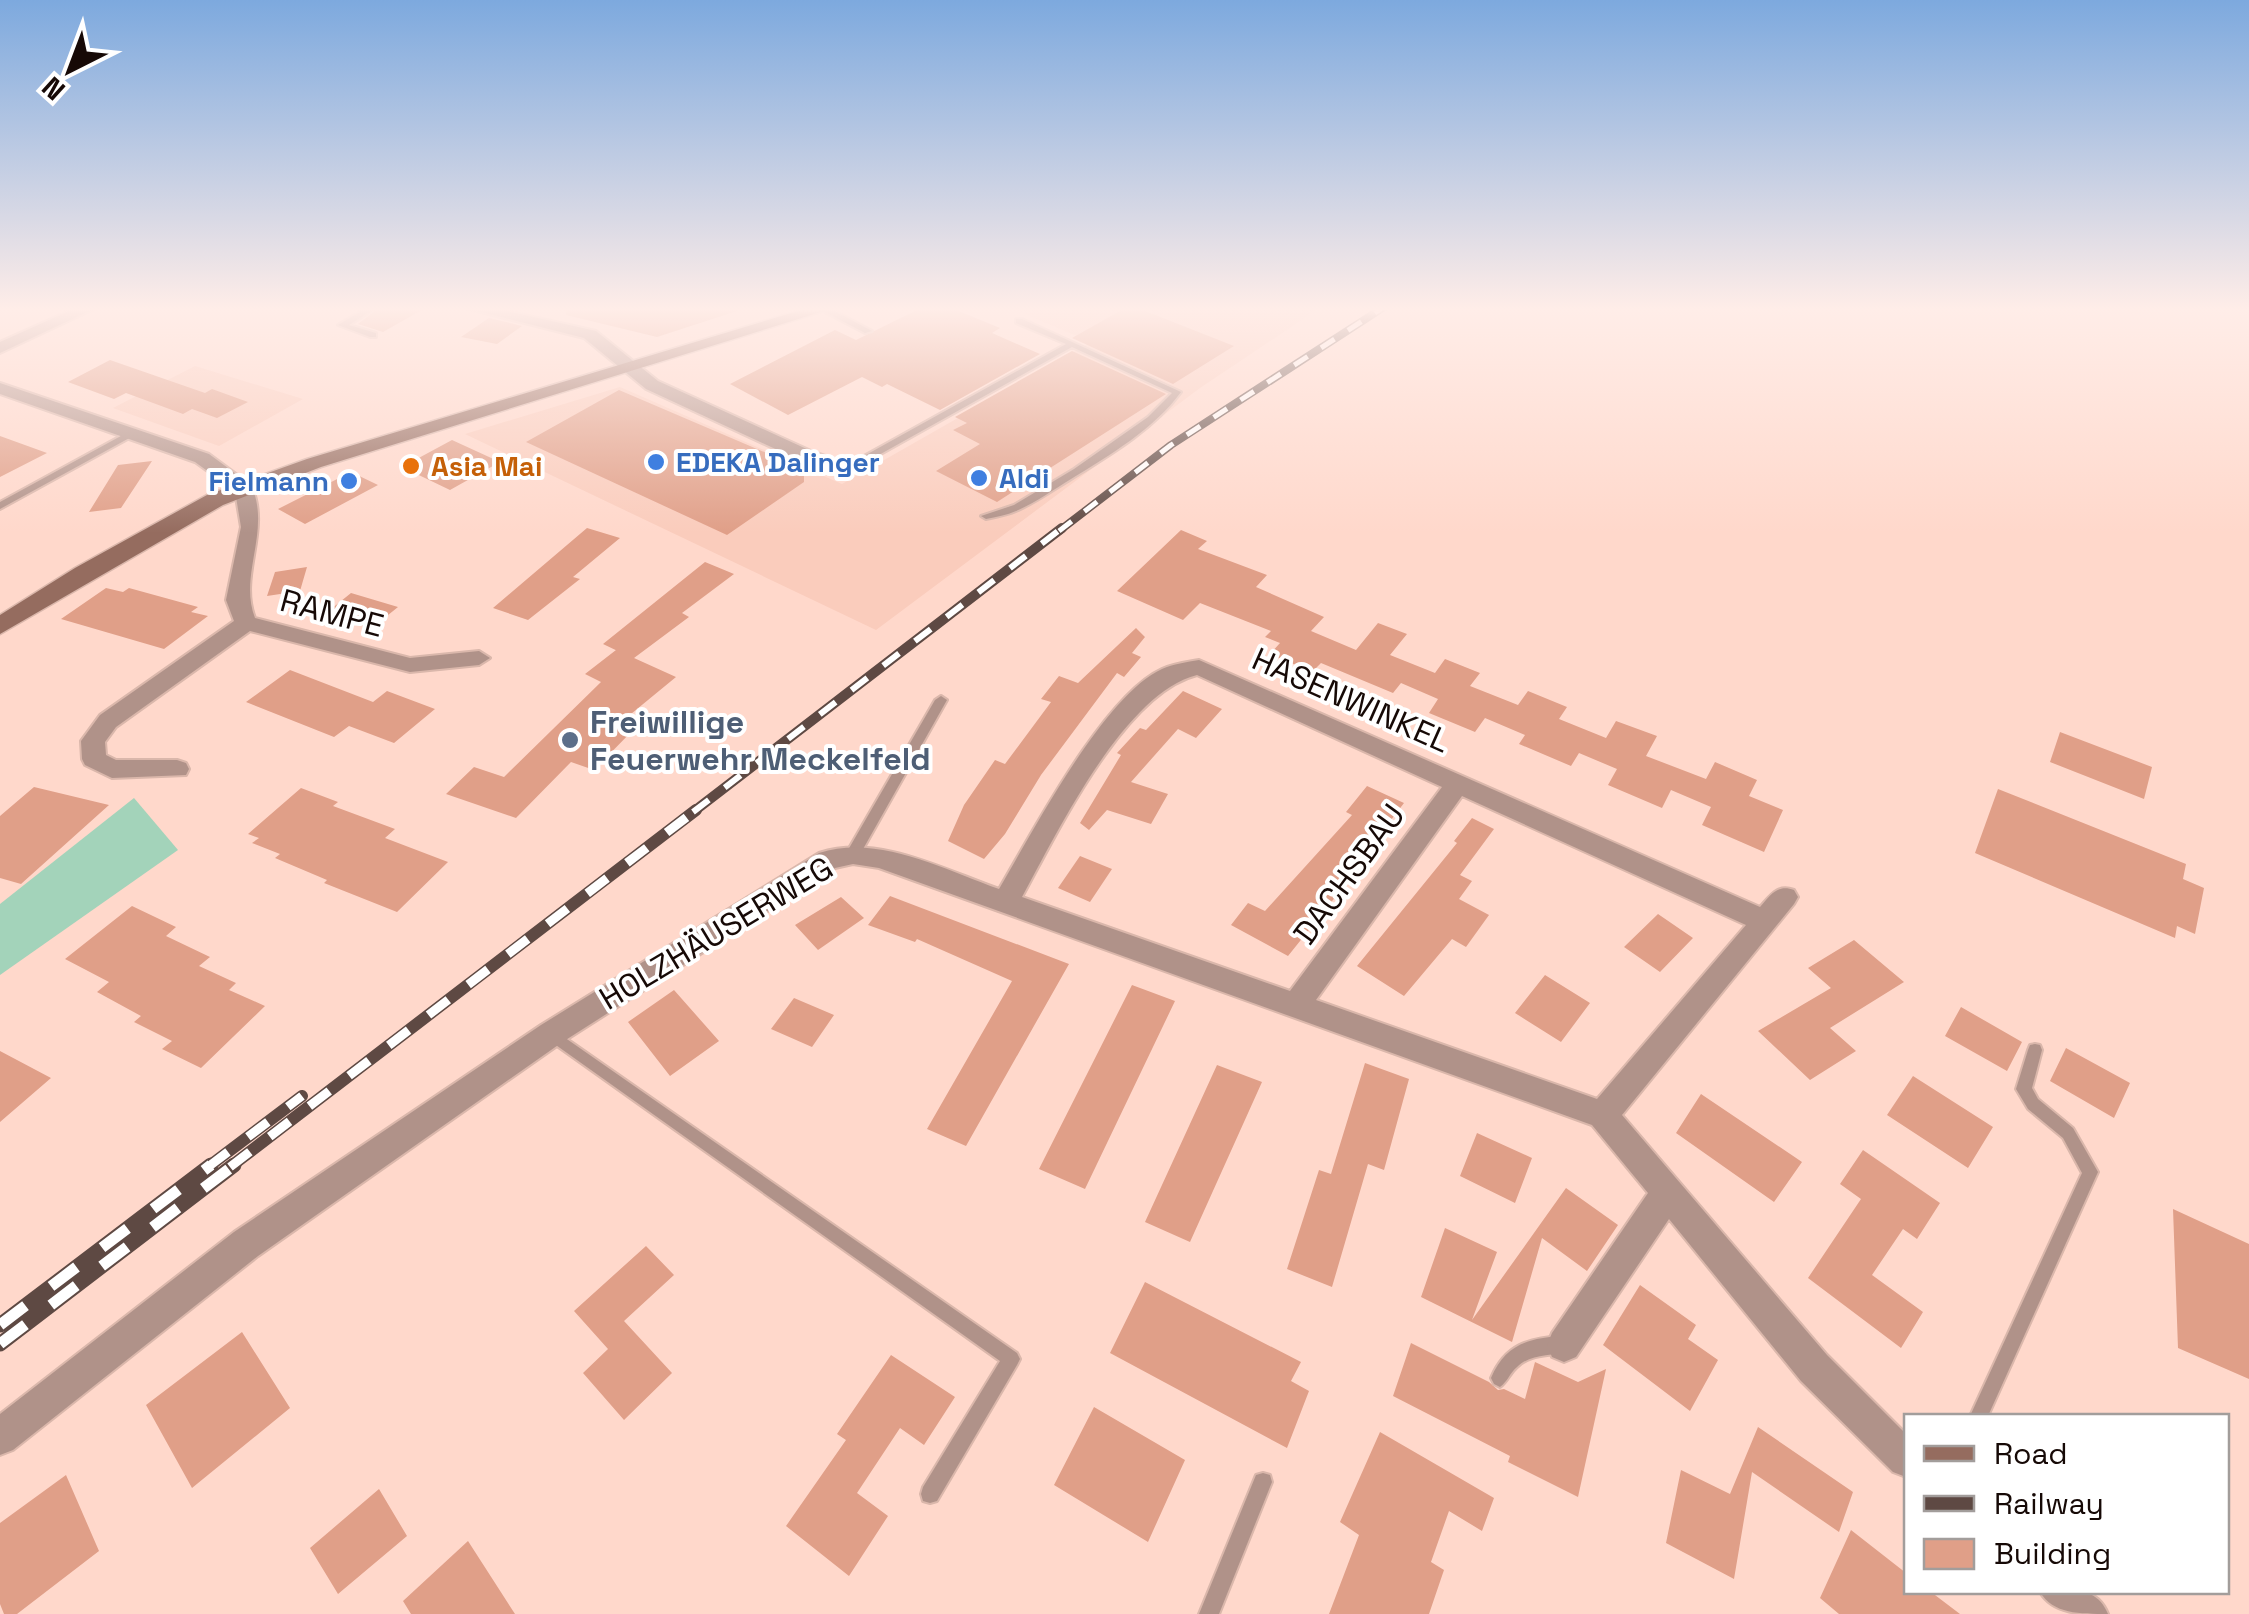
<svg xmlns="http://www.w3.org/2000/svg" width="2249" height="1614" viewBox="0 0 2249 1614" font-family="'Space Grotesk',sans-serif">
	<style>
		.built { fill: #faccbc }
		.green { fill: #a3d3ba }
		.building { fill: #e09f88 }
		.lines { fill: none; stroke-linecap: round; stroke-linejoin: round }
		.service-casing { stroke: #dab7ab; stroke-width: 4 }
		.minor-casing { stroke: #dab7ab; stroke-width: 4 }
		.secondary-casing { stroke: #dab7ab; stroke-width: 3 }
		.service { fill: #b09289; fill-rule: evenodd }
		.minor { fill: #b09289; fill-rule: evenodd }
		.secondary { fill: #956c5f; fill-rule: evenodd }
		.rail-far3-casing { stroke: #5e4943; stroke-width: 8 }
		.rail-far2-casing { stroke: #5e4943; stroke-width: 10 }
		.rail-far1-casing { stroke: #5e4943; stroke-width: 12 }
		.rail-casing { stroke: #5e4943; stroke-width: 15 }
		.rail-far3 { stroke: #fff; stroke-width: 5; stroke-dasharray: 16; stroke-linecap: butt }
		.rail-far2 { stroke: #fff; stroke-width: 6; stroke-dasharray: 20; stroke-linecap: butt }
		.rail-far1 { stroke: #fff; stroke-width: 9; stroke-dasharray: 25; stroke-linecap: butt }
		.rail { stroke: #fff; stroke-width: 11; stroke-dasharray: 32; stroke-linecap: butt }
		.shop-dot { fill: #3f7fe0; stroke: #fff; stroke-width: 4 }
		.food-dot { fill: #e8710a; stroke: #fff; stroke-width: 4 }
		.service-dot { fill: #5c6f8a; stroke: #fff; stroke-width: 4 }
		.labels { text-anchor: middle; stroke-width: 8; stroke-linejoin: round; paint-order: stroke }
		.far-shop-label { font-size: 28px; font-weight: bold; fill: #366cbe; stroke: #fff; text-anchor: start }
		.far-food-label { font-size: 28px; font-weight: bold; fill: #c56008; stroke: #fff; text-anchor: start }
		.street-label { font-size: 32px; fill: #160906; stroke: #fff }
		.service-label { font-size: 32px; font-weight: bold; fill: #4e5e75; stroke: #fff; text-anchor: start }
	</style>
	<rect width="100%" height="100%" fill="#ffd8cb"/>
	<path class="built" d="M1008,307H1321L1200,388L876,630L465,434L620,387L842,484L1091,342Z
		M195,366L303,399L219,446L113,408Z"/>
	<path class="green" d="M134,798L178,850L0,975V904Z"/>
	<path class="building" d="M380,307H427L383,332L358,324Z
		M567,307H736L737,311L657,337L566,315Z
		M923,307H949L1000,328L992,333L1040,354L940,410L887,384L882,387L862,377L788,415L730,384L835,330L856,340Z
		M1127,307H1135L1234,346L1173,384L1072,338Z
		M489,318L522,326L497,344L461,337Z
		M1072,351L1166,394L997,502L936,471L980,444L953,430L967,423L955,417Z
		M110,360L205,393L212,389L248,402L217,418L192,409L183,414L126,393L114,399L68,382Z
		M619,390L804,469V482L727,535L526,442Z
		M0,436L47,453L0,477Z
		M452,440L500,462L450,490L402,467Z
		M152,461L121,508L89,512L118,465Z
		M351,472L378,485L305,524L278,509Z
		M587,528L620,538L573,577L580,579L528,620L493,608Z
		M1181,530L1207,541L1198,549L1267,575L1256,587L1324,617L1311,631L1356,650L1378,623L1407,634L1390,655L1435,673L1445,659L1480,673L1470,686L1518,705L1528,691L1567,707L1559,719L1606,738L1616,721L1657,736L1646,756L1706,779L1715,762L1757,780L1749,796L1783,810L1764,852L1702,825L1711,807L1671,790L1662,808L1608,785L1617,769L1579,753L1571,766L1519,744L1525,735L1485,718L1475,732L1429,713L1438,699L1401,683L1393,693L1321,663L1312,672L1270,654L1280,643L1265,637L1271,631L1200,603L1183,620L1117,591Z
		M705,562L734,574L682,613L689,617L634,658L676,677L620,723L635,728L594,770L571,762L516,818L446,794L474,767L504,777L601,682L585,674L616,650L626,655L603,644Z
		M307,567L300,591L267,596L275,572Z
		M106,588L123,592L129,588L198,607L191,612L208,616L164,649L61,619Z
		M351,593L398,607L372,628L325,614Z
		M1136,628L1145,637L1132,653L1141,657L1124,677L1117,673L1041,775L1005,834L984,859L948,841L964,805L995,760L1005,764L1051,702L1041,699L1059,676L1078,683Z
		M290,670L373,702L387,691L435,709L394,743L349,726L334,737L246,702Z
		M1183,691L1222,709L1196,738L1178,729L1131,782L1168,794L1151,824L1107,810L1089,830L1080,823L1121,755L1117,753L1140,728L1146,730Z
		M2060,732L2152,767L2144,799L2050,762Z
		M1367,786L1404,803L1362,858L1365,860L1288,956L1231,925L1248,903L1265,911L1352,815L1346,812Z
		M34,787L109,805L21,884L0,878V816Z
		M301,788L338,802L333,806L395,829L385,838L448,862L397,912L324,883L327,880L275,858L280,854L252,843L259,838L248,834Z
		M1998,789L2186,864L2183,879L2204,888L2195,934L2177,926L2175,938L1975,853Z
		M1472,818L1494,829L1460,875L1472,881L1459,899L1489,915L1466,947L1452,939L1404,996L1357,966L1457,843L1454,841Z
		M1080,856L1112,869L1090,902L1058,888Z
		M890,896L1069,964L966,1146L927,1129L1012,981L917,939L915,942L868,925Z
		M841,897L864,918L818,950L795,925Z
		M132,906L176,927L166,936L210,957L199,966L236,983L229,990L265,1006L201,1068L162,1049L172,1041L134,1022L141,1016L97,992L109,982L65,959Z
		M1658,914L1693,938L1660,972L1624,947Z
		M1854,940L1904,982L1830,1028L1856,1051L1810,1080L1758,1031L1831,988L1808,968Z
		M1545,975L1590,1003L1561,1042L1515,1013Z
		M1132,985L1175,1001L1085,1189L1039,1169Z
		M674,990L719,1041L670,1076L628,1022Z
		M794,998L834,1015L812,1047L771,1029Z
		M1961,1007L2022,1042L2007,1071L1945,1036Z
		M2066,1048L2130,1083L2114,1118L2050,1081Z
		M0,1051L51,1078L0,1122Z
		M1365,1063L1409,1079L1384,1170L1368,1164L1332,1287L1287,1269L1319,1170L1331,1174Z
		M1217,1065L1262,1082L1190,1242L1145,1222Z
		M1913,1076L1993,1127L1968,1168L1887,1115Z
		M1701,1094L1802,1162L1774,1202L1676,1133Z
		M1477,1133L1532,1158L1515,1203L1460,1176Z
		M1863,1150L1940,1203L1917,1239L1903,1229L1872,1275L1923,1312L1901,1348L1808,1278L1861,1199L1840,1184Z
		M1566,1188L1618,1225L1587,1271L1542,1238L1512,1342L1421,1297L1445,1228L1497,1252L1472,1320Z
		M2173,1209L2249,1244V1379L2178,1348Z
		M646,1246L674,1275L624,1321L672,1373L624,1420L583,1373L608,1349L574,1311Z
		M1145,1282L1301,1362L1291,1381L1309,1391L1287,1448L1110,1353Z
		M1640,1285L1696,1325L1688,1339L1718,1360L1690,1411L1603,1345Z
		M242,1332L290,1408L192,1488L146,1405Z
		M1411,1343L1489,1382L1498,1390L1504,1389L1525,1399L1535,1362L1578,1382L1606,1369L1578,1497L1508,1462L1510,1456L1393,1396Z
		M891,1355L955,1397L924,1445L900,1428L857,1493L888,1516L849,1576L786,1526L846,1440L837,1434Z
		M1094,1407L1185,1460L1148,1542L1054,1485Z
		M1758,1427L1853,1492L1839,1532L1752,1472L1734,1579L1666,1543L1681,1470L1730,1494Z
		M1380,1432L1494,1498L1482,1531L1449,1511L1431,1562L1444,1570L1429,1614H1329L1359,1535L1340,1522Z
		M66,1475L99,1551L17,1614H4L0,1604V1523Z
		M379,1489L407,1536L338,1594L310,1548Z
		M1851,1530L1906,1573V1592H1931L1960,1614H1839L1820,1598Z
		M468,1541L515,1614H411L403,1601Z"/>
	<g class="lines">
		<defs>
			<path id="service" d="M368,307H377L349,325L376,333V337H370L338,325Z
				M821,307H827L872,331L865,333L821,310Z
				M1016,319H1022L1181,392C1154,429 1110,455 1071,479C1053,490 1035,503 1016,511C1007,515 996,517 986,519L981,516L1014,505L1074,469L1148,417L1172,393L1072,347L852,470H846V466L1066,344L1016,323Z
				M130,431L135,434L133,436L0,509V502Z
				M941,696L947,700L858,858H848L847,854L848,850L935,700Z
				M551,1028L1017,1353L1020,1359L1017,1365L937,1501L930,1503L923,1501L921,1494L923,1487L1000,1361L546,1038L544,1034L546,1030Z
				M2035,1044L2040,1045L2042,1050L2032,1088L2038,1099L2073,1128L2098,1172L1988,1416H1970L2082,1173L2063,1138L2028,1109L2016,1089L2028,1050L2030,1045Z
				M1562,1336L1568,1339L1571,1345L1568,1351C1551,1357 1531,1353 1517,1367C1509,1374 1508,1381 1500,1387L1494,1384L1491,1378C1505,1345 1528,1338 1562,1336Z
				M1263,1473L1270,1475L1272,1482L1219,1614H1199L1256,1475Z"/>
			<path id="minor" d="M78,307H98L0,353V342Z
				M461,307H489L596,331L658,381L811,451L858,468L849,474L797,459L646,389L584,338Z
				M0,383L209,454L251,485C272,530 238,575 255,618L410,658L479,651L490,658L479,665L410,672L250,631L116,727L105,742L106,755L116,760H177L186,763L189,769L186,775L112,778L85,765L82,759L81,741L100,715L234,621L226,600L241,527L235,491L195,462L0,394Z
				M1199,660L1760,907C1771,895 1777,884 1794,890L1798,897L1794,904L1622,1115L1827,1355L1906,1434V1477L1893,1472L1801,1381L1669,1219L1576,1357L1564,1362L1552,1357L1547,1345L1552,1333L1648,1193L1592,1125L879,868L853,864L835,868L561,1043L258,1256L13,1450L0,1455V1414L234,1232L541,1025L819,853C879,834 942,869 999,889C1032,833 1104,695 1162,669C1173,664 1187,662 1199,660ZM1197,675L1442,787L1290,991L1022,897C1057,833 1124,693 1197,675ZM1462,796L1746,925L1597,1099L1316,1000Z
				M2040,1592C2068,1590 2096,1584 2108,1614C2080,1614 2053,1614 2040,1592Z"/>
			<path id="secondary" d="M811,307H837L321,467L223,505L0,634V615L75,568L207,495L307,459Z"/>
		</defs>
		<use href="#service" class="service-casing"/>
		<use href="#minor" class="minor-casing"/>
		<use href="#secondary" class="secondary-casing"/>
		<use href="#service" class="service"/>
		<use href="#minor" class="minor"/>
		<use href="#secondary" class="secondary"/>
		<defs>
			<path id="rail-far3" d="M1059,531L1171,445L1384,307"/>
			<path id="rail-far2" d="M693,812L1062,528"/>
			<path id="rail-far1" d="M208,1167L302,1096
				M230,1167L696,810"/>
			<path id="rail" d="M0,1325L211,1165
				M0,1344L234,1165"/>
		</defs>
		<use href="#rail-far3" class="rail-far3-casing"/>
		<use href="#rail-far2" class="rail-far2-casing"/>
		<use href="#rail-far1" class="rail-far1-casing"/>
		<use href="#rail" class="rail-casing"/>
		<use href="#rail-far3" class="rail-far3"/>
		<use href="#rail-far2" class="rail-far2"/>
		<use href="#rail-far1" class="rail-far1"/>
		<use href="#rail" class="rail"/>
	</g>
	<linearGradient id="sky" x2="0" y2="1"><stop stop-color="#7da9de"/><stop offset="0.58" stop-color="#ffede8"/><stop offset="1" stop-color="#ffede8" stop-opacity="0"/></linearGradient>
	<rect width="2249" height="533" fill="url(#sky)"/>
	<g class="shop-dot">
		<circle cx="656" cy="462" r="10"/>
		<circle cx="979" cy="478" r="10"/>
		<circle cx="349" cy="481" r="10"/>
	</g>
	<circle class="food-dot" cx="411" cy="466" r="10"/>
	<circle class="service-dot" cx="570" cy="740" r="10"/>
	<g class="labels">
		<g class="far-shop-label">
			<text x="676" y="472">EDEKA Dalinger</text>
			<text x="999" y="488">Aldi</text>
			<text x="329" y="491" text-anchor="end">Fielmann</text>
		</g>
		<g class="far-food-label">
			<text x="431" y="476">Asia Mai</text>
		</g>
		<g class="street-label">
			<text transform="translate(332 613) rotate(15)" y="11">RAMPE</text>
			<text transform="translate(1351 700) rotate(24)" y="11">HASENWINKEL</text>
			<text transform="translate(1349 874) rotate(-54)" y="11">DACHSBAU</text>
			<text transform="translate(716 933) rotate(-31)" y="11">HOLZHÄUSERWEG</text>
		</g>
		<g class="service-label">
			<text x="590" y="733">Freiwillige<tspan x="590" dy="37">Feuerwehr Meckelfeld</tspan></text>
		</g>
	</g>
	<rect x="1904" y="1414" width="325" height="180" fill="#ffffff" stroke="#a29d9b" stroke-width="2.5"/>
	<rect x="1924" y="1446" width="50" height="15" fill="#956c5f" stroke="#a29d9b" stroke-width="2.5"/>
	<text x="1994" y="1464" font-size="30" fill="#160906">Road</text>
	<rect x="1924" y="1496" width="50" height="15" fill="#5e4943" stroke="#a29d9b" stroke-width="2.5"/>
	<text x="1994" y="1514" font-size="30" fill="#160906">Railway</text>
	<rect x="1924" y="1539" width="50" height="30" fill="#e09f88" stroke="#a29d9b" stroke-width="2.5"/>
	<text x="1994" y="1564" font-size="30" fill="#160906">Building</text>
	<g transform="translate(70 70) rotate(222)" stroke="#ffffff" stroke-width="8" paint-order="stroke">
	<path d="M0-8L18 38L0 25L-18 38Z" fill="#160906"/>
	<text y="-15" font-size="28" font-weight="bold" text-anchor="middle" fill="#160906">N</text>
	</g>
</svg>
